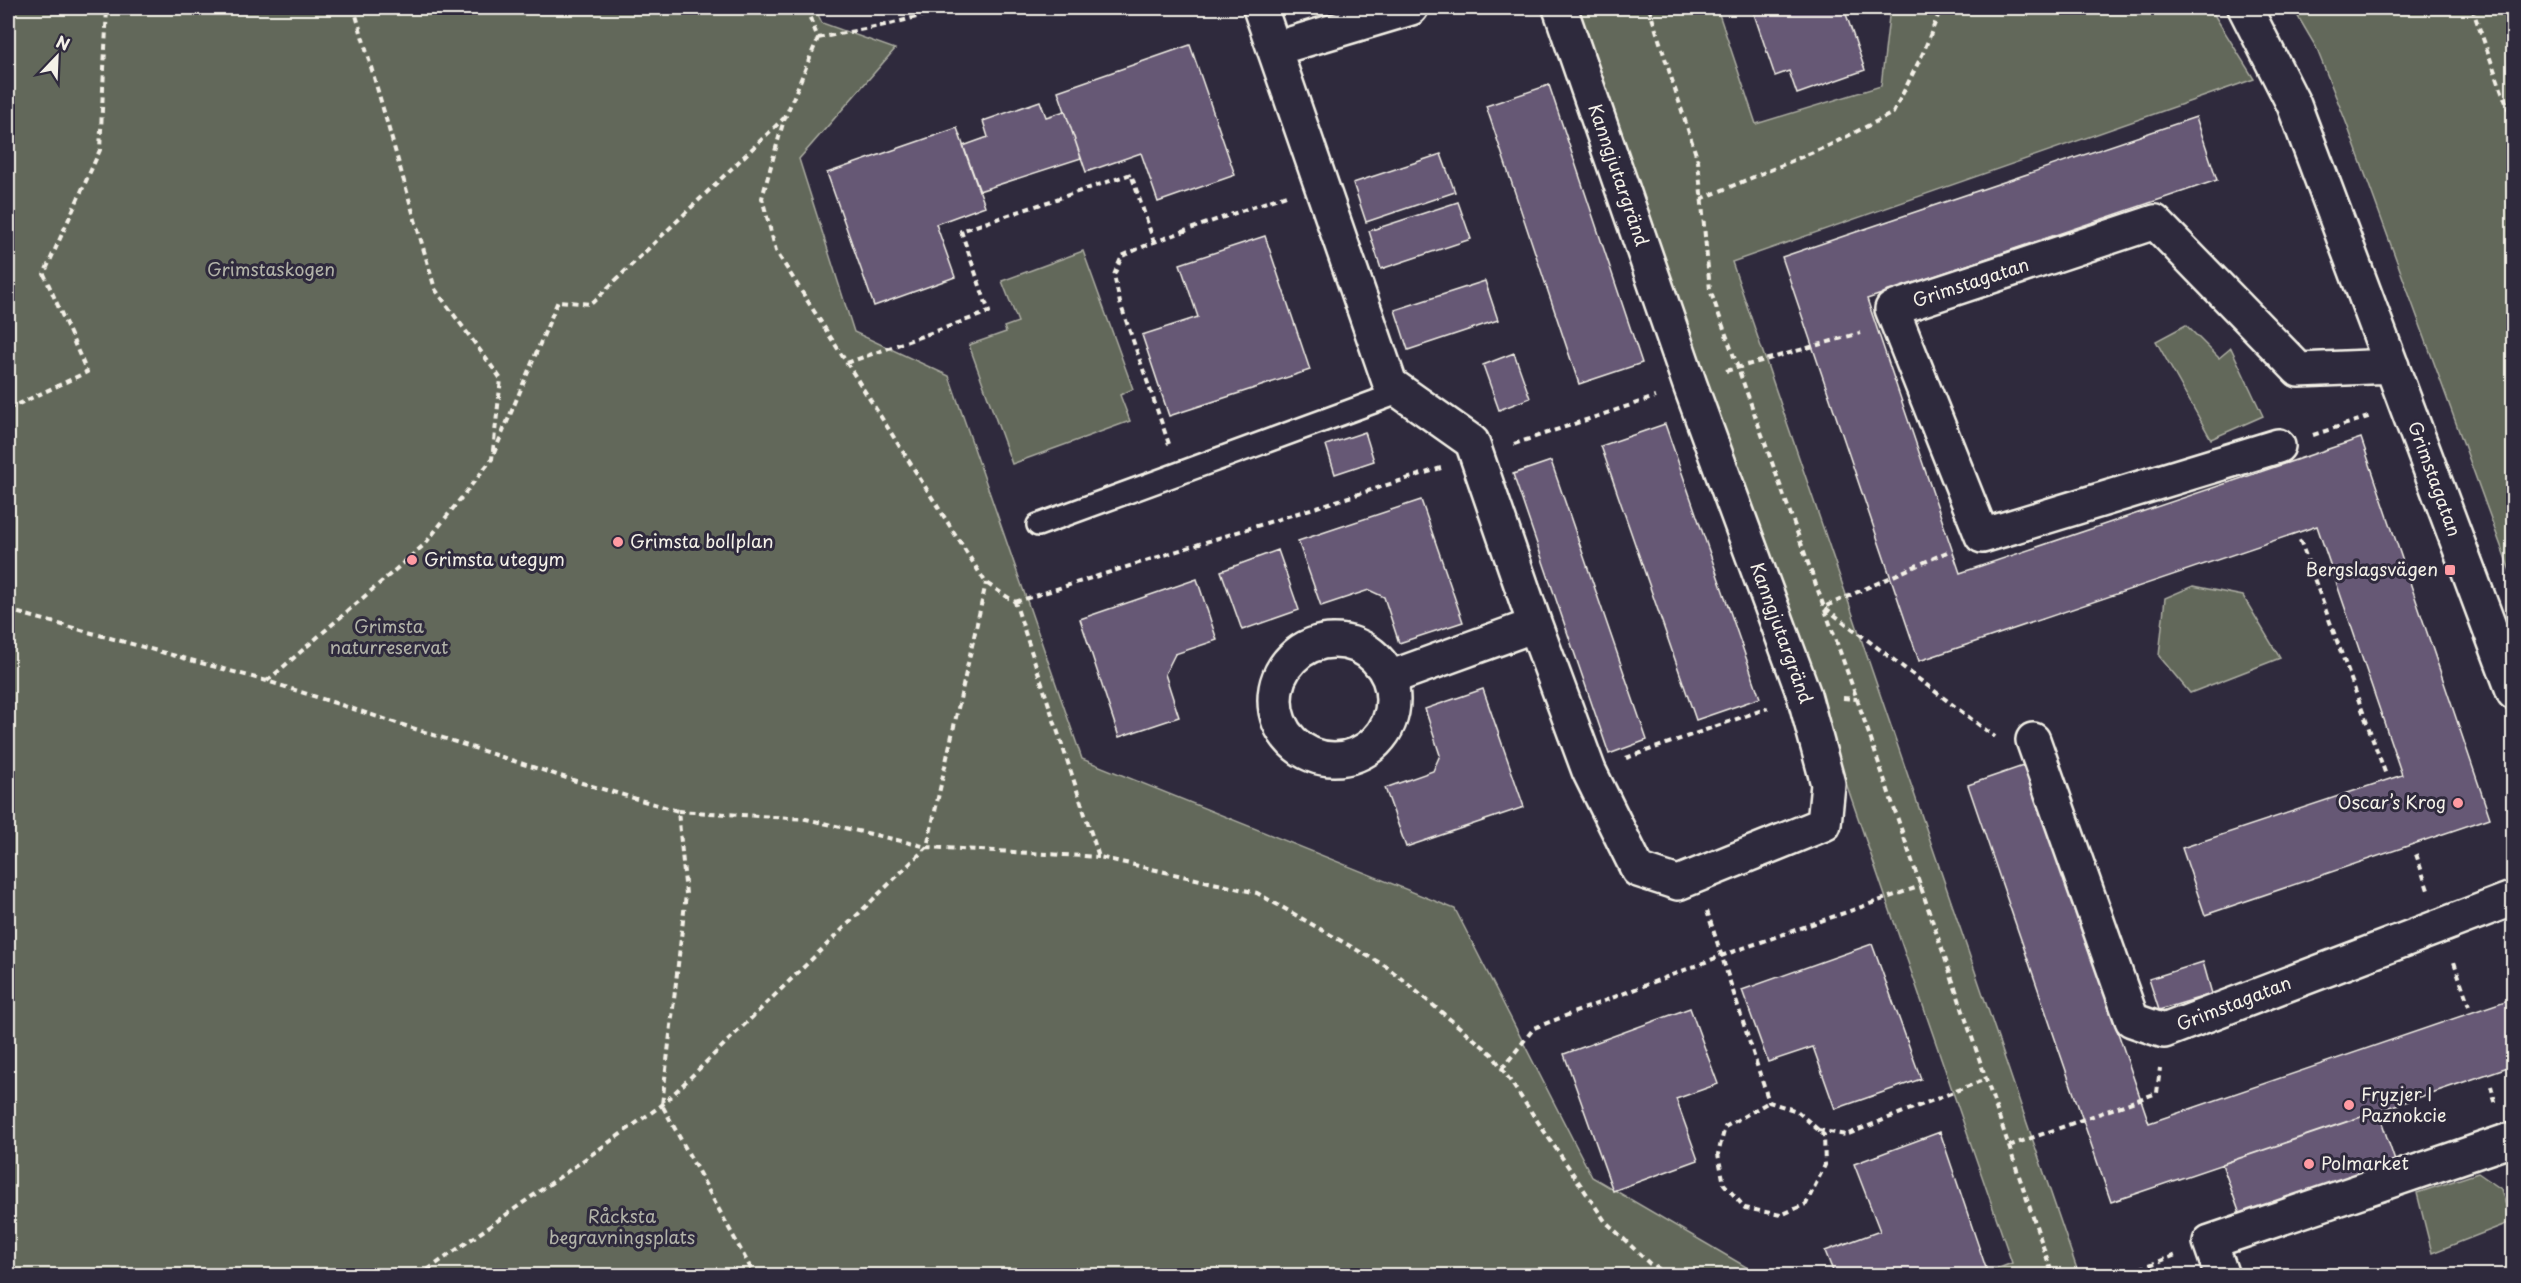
<svg xmlns="http://www.w3.org/2000/svg" width="2521" height="1283" viewBox="0 0 2521 1283" font-family="'Playpen Sans',sans-serif">
	<style>
		.green { fill: #62685a; stroke: #abaca1; stroke-width: 1.5 }
		.building { fill: #665874; stroke: #f4f1e8; stroke-width: 1.5 }
		.lines { fill: none; stroke-linecap: round; stroke-linejoin: round }
		.service-casing { stroke: #f4f1e8; stroke-width: 26 }
		.minor-casing { stroke: #f4f1e8; stroke-width: 38 }
		.path { stroke: #f4f1e8; stroke-width: 4; stroke-dasharray: 6 4.5; stroke-linecap: butt }
		.service { stroke: #2f2a3d; stroke-width: 21 }
		.minor { stroke: #2f2a3d; stroke-width: 33 }
		.poi-dot { fill: #ff9aa2; stroke: #2f2a3d; stroke-width: 2 }
		.labels { text-anchor: middle; stroke-width: 6; stroke-linejoin: round; paint-order: stroke }
		.street-label { font-size: 18px; fill: #f4f1e8; stroke: #2f2a3d }
		.park-label { font-size: 18px; fill: #b2b3a8; stroke: #2f2a3d }
		.poi-label { font-size: 18px; fill: #f4f1e8; stroke: #2f2a3d; text-anchor: start }
	</style>
	<rect width="100%" height="100%" fill="#2f2a3d"/>
	<filter id="ink" filterUnits="userSpaceOnUse"><feTurbulence type="fractalNoise" baseFrequency=".0167" numOctaves="2"/><feDisplacementMap in="SourceGraphic" scale="12" xChannelSelector="R" yChannelSelector="G"/><feConvolveMatrix kernelMatrix="1 2 1 2 8 2 1 2 1" color-interpolation-filters="sRGB"/></filter>
	<g filter="url(#ink)">
		<path class="green" d="M8,8H815L822,23L895,49L799,159L854,332L949,376L1082,759L1455,909L1592,1177L1760,1275H8Z
			M1578,8H1717L1756,124L1881,86L1890,8H2210L2254,79L1732,262L2079,1275H1981L2012,1263Z
			M2293,8H2513V579L2346,122L2316,47Z
			M1083,251L1133,389L1120,395L1130,421L1012,464L969,345L1006,332L1004,327L1018,322L1002,281Z
			M2186,325L2219,358L2231,348L2263,416L2211,439L2156,341Z
			M2193,586L2243,596L2280,658L2190,693L2159,656L2165,598Z
			M2478,1173L2501,1189L2511,1222L2432,1253L2417,1193Z"/>
		<path class="building" d="M1752,8H1844L1865,70L1797,94L1789,71L1775,76Z
			M1190,45L1235,175L1158,202L1141,153L1086,172L1058,91Z
			M1549,85L1642,363L1579,384L1486,106Z
			M1040,101L1046,117L1065,111L1081,158L979,191L963,146L988,137L983,121Z
			M2196,117L2217,180L1867,299L1960,573L2361,438L2490,818L2205,915L2182,848L2402,775L2317,526L1919,661L1782,257Z
			M957,128L985,206L936,224L955,277L874,306L827,173Z
			M1441,154L1455,192L1366,222L1353,183Z
			M1458,202L1471,239L1381,269L1369,231Z
			M1265,236L1310,370L1169,416L1142,335L1198,317L1180,264Z
			M1485,281L1498,320L1408,350L1395,310Z
			M1514,353L1530,398L1499,410L1483,365Z
			M1665,424L1760,698L1696,720L1601,446Z
			M1365,432L1374,461L1335,474L1326,445Z
			M1551,461L1647,740L1609,754L1513,474Z
			M1421,500L1463,622L1399,643L1384,597L1369,590L1321,606L1298,541Z
			M1278,550L1299,610L1242,630L1221,571Z
			M1197,579L1217,640L1175,654L1165,674L1179,717L1119,737L1080,619Z
			M1483,689L1524,807L1406,847L1385,788L1433,771L1440,755L1425,709Z
			M2026,765L2149,1123L2514,998V1074L2511,1066L2111,1202L1968,785Z
			M1872,944L1921,1079L1835,1109L1813,1047L1768,1062L1742,990Z
			M2203,962L2212,994L2159,1010L2149,979Z
			M1690,1008L1718,1084L1676,1099L1698,1160L1613,1191L1564,1054Z
			M2378,1111L2396,1164L2241,1217L2222,1164Z
			M1940,1132L1987,1271L1975,1276H1835L1825,1251L1880,1231L1854,1164Z"/>
		<g class="lines">
			<defs>
				<path id="service" d="M1038,525L1401,392"/>
				<path id="minor" d="M1260,8L1390,384L1472,442L1535,625
					M2245,8L2294,105L2514,693
					M1274,49L1411,8
					M2278,446L1982,536L1892,309L2155,222L2299,370L2392,366
					M1275 700a59 59 0 1 1 118 0a59 59 0 1 1-118 0Z
					M1389,678L1535,625L1589,771L1638,870L1678,883L1824,824L1828,784L1804,695L1690,385L1560,8
					M2033,740L2132,1020L2164,1031L2514,898
					M2222,1276L2210,1242L2507,1141"/>
			</defs>
			<use href="#service" class="service-casing"/>
			<use href="#minor" class="minor-casing"/>
			<path class="path" d="M806,8L818,38L783,123L762,198L776,251L986,583L1015,602L1099,857L1257,893L1387,967L1492,1054L1605,1221L1650,1264L1673,1276
				M1649,8L1698,161L1710,290L1857,699L2053,1276
				M2472,8L2514,125
				M818,38L890,24L950,8
				M1701,199L1830,145L1893,113L1923,53L1941,8
				M847,363L989,312L961,231L1131,174L1154,242
				M1726,371L1860,333
				M8,409L87,372L44,274L100,150L107,8
				M2313,435L2371,416
				M1169,444L1120,303L1114,275L1122,256L1154,242L1286,195
				M1514,444L1655,397
				M494,453L558,301L591,304L784,118
				M2300,540L2386,775
				M1947,552L1824,607L1995,737
				M1015,602L1441,468
				M8,610L267,681L582,783L678,811L686,894L662,1105L755,1276
				M267,681L425,544L492,459L501,379L435,289L354,8
				M1843,698L1857,699
				M1626,758L1768,708
				M678,811L806,819L927,847L1099,857
				M2416,854L2428,890
				M1707,911L1769,1102L1797,1111L1824,1135L1825,1165L1806,1204L1781,1215L1745,1208L1724,1184L1718,1154L1725,1127L1769,1102
				M2454,962L2469,1006
				M1502,1069L1534,1028L1721,956L1921,886
				M2491,1086L2496,1105
				M1818,1130L1846,1135L1986,1079
				M2009,1146L2157,1093L2160,1068
				M419,1276L662,1105L927,847L986,583
				M2120,1276L2176,1255"/>
			<use href="#service" class="service"/>
			<use href="#minor" class="minor"/>
		</g>
	</g>
	<g class="poi-dot">
		<circle cx="618" cy="542" r="6"/>
		<circle cx="412" cy="560" r="6"/>
		<rect x="2444" y="564" width="12" height="12" rx="3"/>
		<circle cx="2458" cy="803" r="6"/>
		<circle cx="2349" cy="1105" r="6"/>
		<circle cx="2309" cy="1164" r="6"/>
	</g>
	<g class="labels">
		<g class="street-label">
			<text transform="translate(1618 175) rotate(71)" y="6">Kanngjutargränd</text>
			<text transform="translate(1971 283) rotate(-18)" y="6">Grimstagatan</text>
			<text transform="translate(2434 479) rotate(70)" y="6">Grimstagatan</text>
			<text transform="translate(1781 633) rotate(70)" y="6">Kanngjutargränd</text>
			<text transform="translate(2234 1004) rotate(-21)" y="6">Grimstagatan</text>
		</g>
		<g class="park-label">
			<text x="271" y="276">Grimstaskogen</text>
			<text x="389" y="633">Grimsta<tspan x="389" dy="21">naturreservat</tspan></text>
			<text x="622" y="1223">Råcksta<tspan x="622" dy="21">begravningsplats</tspan></text>
		</g>
		<g class="poi-label">
			<text x="630" y="548">Grimsta bollplan</text>
			<text x="424" y="566">Grimsta utegym</text>
			<text x="2438" y="576" text-anchor="end">Bergslagsvägen</text>
			<text x="2446" y="809" text-anchor="end">Oscar’s Krog</text>
			<text x="2361" y="1101">Fryzjer I<tspan x="2361" dy="21">Paznokcie</tspan></text>
			<text x="2321" y="1170">Polmarket</text>
		</g>
	</g>
	<rect width="2521" height="1283" fill="none" stroke="#2f2a3d" stroke-width="30"/>
	<rect x="15" y="15" width="2491" height="1253" fill="none" stroke="#f4f1e8" stroke-width="2" filter="url(#ink)"/>
	<g transform="translate(57 57) rotate(23)" stroke="#2f2a3d" stroke-width="4.5" paint-order="stroke">
	<path d="M0-4.5L10 22L0 15L-10 22Z" fill="#f4f1e8"/>
	<text y="-9" font-size="16" font-weight="bold" text-anchor="middle" fill="#f4f1e8">N</text>
	</g>
</svg>
